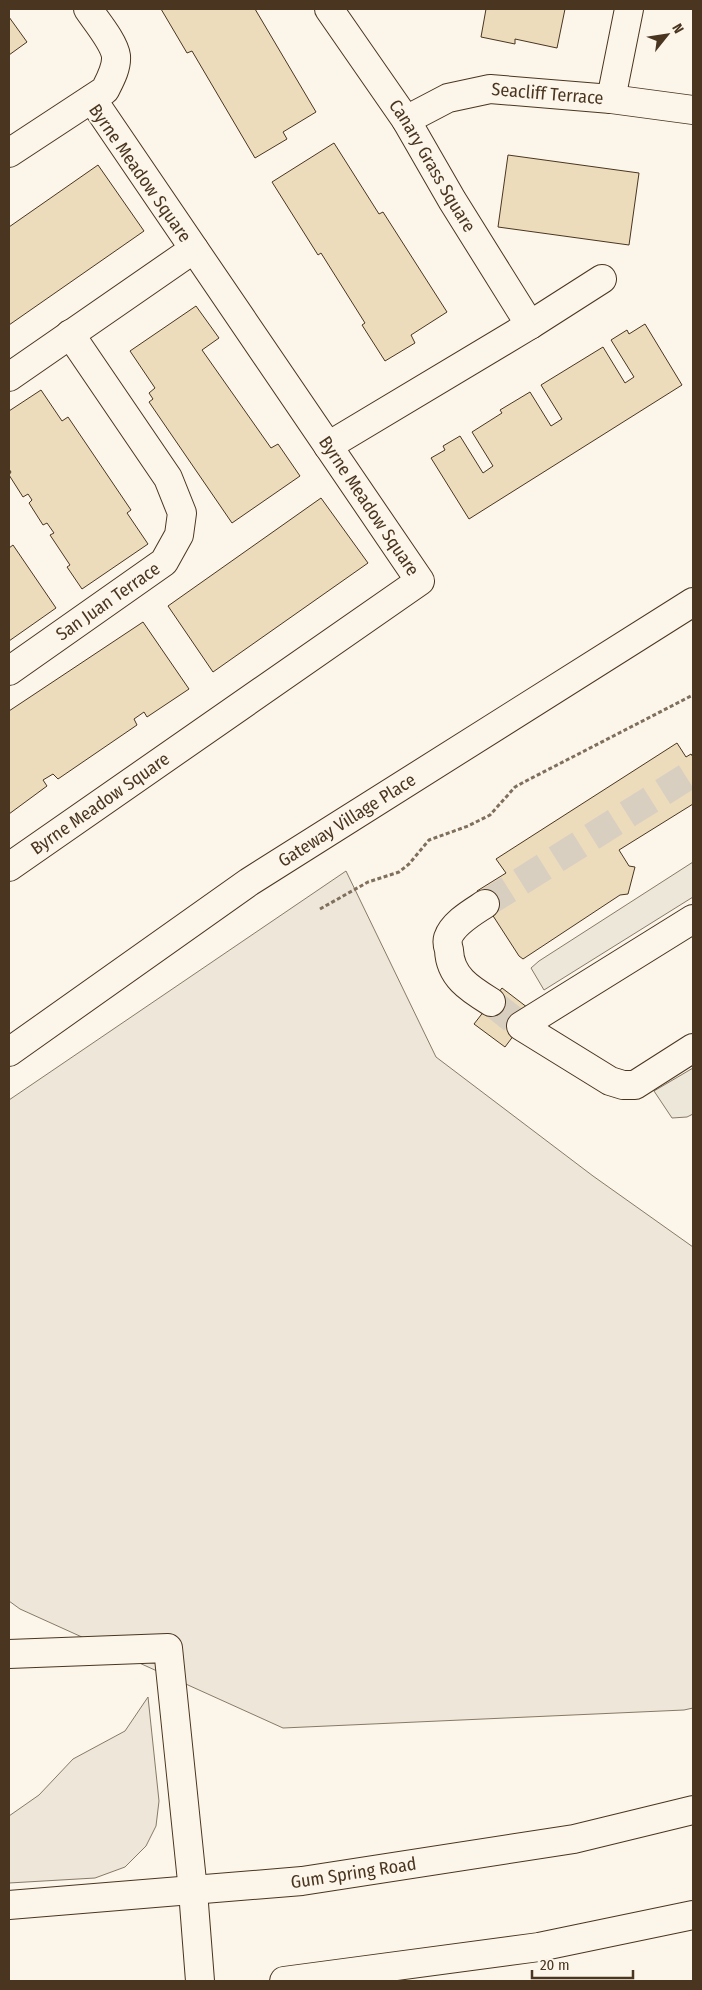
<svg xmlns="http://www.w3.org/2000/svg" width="702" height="1990" viewBox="0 0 702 1990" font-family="'Fira Sans Condensed',sans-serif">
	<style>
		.green { fill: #ede6d9; stroke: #887966 }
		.parking { fill: #ede7d9; stroke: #887966 }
		.building { fill: #ecdcbc; stroke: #4a3520 }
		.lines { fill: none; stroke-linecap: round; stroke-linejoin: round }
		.minor-tunnel { stroke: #d8cfc1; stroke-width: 28; stroke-dasharray: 28 14; stroke-linecap: butt }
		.minor-casing { stroke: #4a3520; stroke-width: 30 }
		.major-casing { stroke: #4a3520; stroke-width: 30 }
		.path { stroke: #7f6f5c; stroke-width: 3; stroke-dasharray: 4 2.5; stroke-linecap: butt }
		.minor { stroke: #fbf6e9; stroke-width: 28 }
		.major { stroke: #fbf6e9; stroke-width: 28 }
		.labels { text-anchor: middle; stroke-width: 4; stroke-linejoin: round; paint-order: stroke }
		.street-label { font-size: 18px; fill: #4a3520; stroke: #fbf6e9 }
	</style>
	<rect width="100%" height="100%" fill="#fbf6e9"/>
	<path class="green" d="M346,871L436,1057L593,1176L693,1247V1708L684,1710L283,1728L20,1609L9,1601V1100Z
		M148,1697L159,1801L156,1826L146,1846L125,1867L95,1878L9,1883V1816L39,1795L73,1759L125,1731Z"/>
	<path class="parking" d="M693,862V897L544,990L531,968L539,961Z
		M693,1068V1114L687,1117L672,1118L654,1091Z"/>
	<path class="building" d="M161,9H255L316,112L283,132L287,139L255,158L192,51L187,53Z
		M486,9H565L557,48L515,39V44L481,37Z
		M9,17L27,42L9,55Z
		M334,143L379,214L383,212L447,312L411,335L415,343L385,361L362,325L365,323L321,253L318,255L272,182Z
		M508,155L639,173L629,245L498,227Z
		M98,165L144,231L9,325V227Z
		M196,306L219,338L202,350L271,448L278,444L300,476L232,523L149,402L153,399L149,393L155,388L130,351Z
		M645,324L682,385L469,519L431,458L445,450L443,446L460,436L483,473L493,466L472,432L502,413L500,410L530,392L551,426L562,419L541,385L603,347L625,383L634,377L611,340L627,330L629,334Z
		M41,390L62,421L68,417L131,510L127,513L148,544L82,589L67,567L70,565L50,535L54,533L47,523L43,525L29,503L32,500L28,494L23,497L9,475L11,472L9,469V411Z
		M321,498L368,563L213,672L168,606Z
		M13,545L56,608L9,641V548Z
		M143,622L189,689L147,717L144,712L134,719L137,725L58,779L53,774L43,780L47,786L9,814V711Z
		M677,743L686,757L691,754L693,757V804L619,850L629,866L635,867L628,894L620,895L523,959L519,956L477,891L506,873L496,859Z
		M502,988L532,1011L505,1047L474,1024Z"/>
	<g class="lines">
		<path class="minor-tunnel" d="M485,904L693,773
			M491,1002L521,1026"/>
		<defs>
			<g id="minor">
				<path id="s1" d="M329,9L406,120L452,200L530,325"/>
				<path d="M611,99L629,9"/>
				<path id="s2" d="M406,120L448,98L490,89L611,99L693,110"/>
				<path d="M9,153L105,90C110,80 117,68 116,56C114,42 96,21 88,9"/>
				<path d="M9,377L194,249"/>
				<path d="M328,446L530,325L602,279"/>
				<path id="s3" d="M9,671L164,562L179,535L182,513L168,478L70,334"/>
				<path id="s4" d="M9,867L420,581L92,99"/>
				<path d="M485,904C473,912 453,923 448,938C447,941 448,947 449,950C450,977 470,989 491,1002"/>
				<path d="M693,919L521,1026L610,1081L623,1085H635L693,1048"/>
				<path id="s5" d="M9,1052L249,882L693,602"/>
				<path d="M9,1654L168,1648L193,1891"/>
			</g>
			<g id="major">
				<path d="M193,1891L200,1981"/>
				<path id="s6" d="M9,1905L302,1881L574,1839L693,1810"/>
				<path d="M284,1981L539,1947L693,1915"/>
			</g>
		</defs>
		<use href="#minor" class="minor-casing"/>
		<use href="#major" class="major-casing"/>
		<path class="path" d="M320,909L368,882L399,872L409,864L429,840L468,826L490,815L515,787L524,782L693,695"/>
		<use href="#minor" class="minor"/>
		<use href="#major" class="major"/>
	</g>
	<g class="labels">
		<g class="street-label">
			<text dy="6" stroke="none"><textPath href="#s2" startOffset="148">Seacliff Terrace</textPath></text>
			<text dy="6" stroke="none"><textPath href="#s1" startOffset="188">Canary Grass Square</textPath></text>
			<text transform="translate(140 173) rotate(55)" y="6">Byrne Meadow Square</text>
			<text transform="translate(369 506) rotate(56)" y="6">Byrne Meadow Square</text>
			<text dy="6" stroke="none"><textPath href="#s3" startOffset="121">San Juan Terrace</textPath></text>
			<text dy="6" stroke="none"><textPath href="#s4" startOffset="111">Byrne Meadow Square</textPath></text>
			<text dy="6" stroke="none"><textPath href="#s5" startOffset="410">Gateway Village Place</textPath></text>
			<text dy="6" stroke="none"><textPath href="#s6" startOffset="346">Gum Spring Road</textPath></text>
		</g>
	</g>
	<rect width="702" height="1990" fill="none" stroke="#4a3520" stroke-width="20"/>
	<g transform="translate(667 35) rotate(60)" stroke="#fbf6e9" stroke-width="4" paint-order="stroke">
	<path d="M0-4L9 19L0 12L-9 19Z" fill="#4a3520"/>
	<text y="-8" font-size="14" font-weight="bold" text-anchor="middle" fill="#4a3520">N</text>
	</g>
	<path d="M532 1970v8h101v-8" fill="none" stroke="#4a3520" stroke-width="2.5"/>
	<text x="540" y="1970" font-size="15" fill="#4a3520" stroke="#fbf6e9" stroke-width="4" paint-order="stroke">20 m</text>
</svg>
